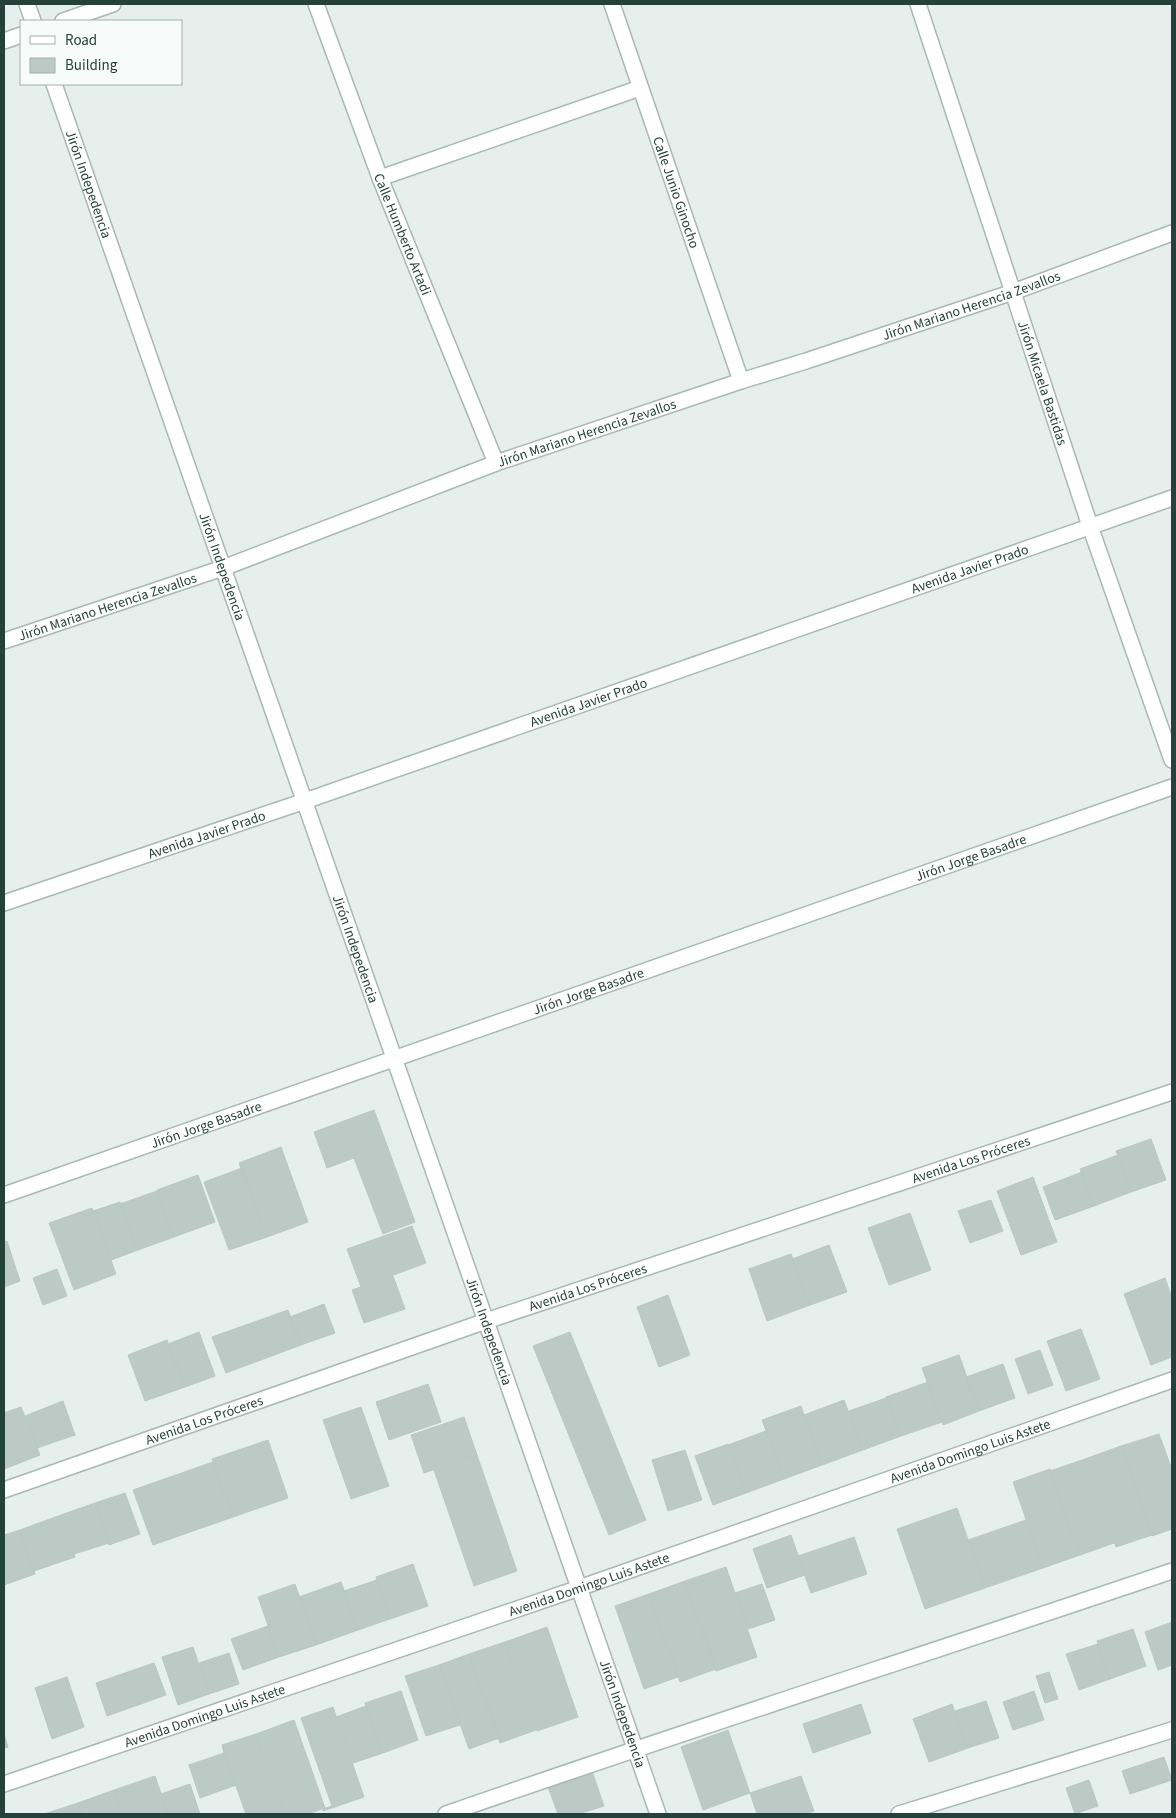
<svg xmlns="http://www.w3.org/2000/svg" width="1176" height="1818" viewBox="0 0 1176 1818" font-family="'Source Sans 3',sans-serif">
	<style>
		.building { fill: #bbcac4; stroke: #b8c9c2 }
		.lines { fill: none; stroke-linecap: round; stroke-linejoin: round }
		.minor-casing { stroke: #a8b8b2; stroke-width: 18 }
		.minor { stroke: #fff; stroke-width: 15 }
		.labels { text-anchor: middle; stroke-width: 4; stroke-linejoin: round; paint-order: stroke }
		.street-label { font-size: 14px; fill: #24423a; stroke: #f7fbf9 }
	</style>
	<rect width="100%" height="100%" fill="#e6efeb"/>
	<path class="building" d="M374,1110L415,1222L383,1234L354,1158L327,1168L314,1132Z
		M1151,1139L1166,1180L1131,1192L1116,1151Z
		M281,1147L308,1222L267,1237L239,1163Z
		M1118,1155L1131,1192L1094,1206L1080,1169Z
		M242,1168L267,1237L229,1250L204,1182Z
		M1082,1172L1094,1206L1055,1220L1043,1187Z
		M198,1175L215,1222L174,1237L157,1190Z
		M1033,1177L1057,1242L1021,1255L997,1191Z
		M157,1191L174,1237L138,1250L120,1204Z
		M991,1200L1003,1231L970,1243L958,1211Z
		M120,1202L138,1250L111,1260L93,1211Z
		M92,1208L116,1274L74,1290L49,1223Z
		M910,1213L931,1270L889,1285L868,1228Z
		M412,1226L426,1263L361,1287L347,1249Z
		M7,1241L20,1281L4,1287V1242Z
		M829,1245L847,1292L810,1305L792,1259Z
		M791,1254L810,1305L767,1321L749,1269Z
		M57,1269L67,1296L43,1305L33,1278Z
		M393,1276L405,1309L364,1323L352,1290Z
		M1165,1278L1172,1298V1357L1151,1365L1124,1294Z
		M668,1295L690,1355L659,1367L637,1307Z
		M324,1304L335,1333L301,1345L290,1317Z
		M288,1310L301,1345L226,1373L212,1337Z
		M1081,1329L1100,1379L1066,1391L1047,1341Z
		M199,1332L215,1376L185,1387L168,1344Z
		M570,1332L646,1520L609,1535L533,1346Z
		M167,1340L185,1387L145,1401L128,1355Z
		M1040,1350L1053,1385L1028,1394L1015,1359Z
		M959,1355L979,1411L943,1425L922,1368Z
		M1003,1364L1015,1398L979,1411L966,1377Z
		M928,1382L942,1422L901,1436L886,1397Z
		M428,1384L441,1422L389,1440L376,1402Z
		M886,1398L901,1436L863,1450L849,1411Z
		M844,1400L863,1450L822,1465L804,1415Z
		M63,1401L75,1435L37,1448L25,1416Z
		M801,1406L822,1465L784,1479L762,1420Z
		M21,1407L40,1455L4,1469V1413Z
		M361,1407L389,1486L351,1499L323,1420Z
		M464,1417L477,1455L424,1473L411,1435Z
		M766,1431L784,1479L746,1493L728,1445Z
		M1159,1434L1172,1470V1529L1152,1536L1121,1446Z
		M268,1440L288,1498L233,1517L212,1459Z
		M728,1444L746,1493L713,1505L695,1456Z
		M1121,1446L1152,1535L1116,1547L1085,1459Z
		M685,1450L702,1500L668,1511L652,1460Z
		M477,1455L517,1571L474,1586L434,1470Z
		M1085,1459L1114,1543L1080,1555L1050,1471Z
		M213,1462L233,1517L153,1545L133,1490Z
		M1050,1469L1080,1555L1043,1568L1013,1482Z
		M125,1493L140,1534L109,1545L95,1503Z
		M95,1503L109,1543L74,1554L61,1515Z
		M957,1508L985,1588L925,1609L897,1529Z
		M61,1515L75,1557L34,1571L20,1530Z
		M1026,1520L1043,1568L985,1588L968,1540Z
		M20,1530L35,1574L4,1585V1535Z
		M791,1535L805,1575L767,1588L753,1549Z
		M854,1537L867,1574L811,1593L798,1556Z
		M413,1564L428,1606L390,1619L376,1577Z
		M726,1567L757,1657L716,1671L685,1581Z
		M377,1580L390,1619L358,1630L344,1591Z
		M685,1581L716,1669L680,1682L649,1594Z
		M341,1582L358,1630L316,1645L299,1597Z
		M295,1584L316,1645L279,1657L258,1597Z
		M762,1584L775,1620L748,1629L735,1593Z
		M649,1594L678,1677L644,1689L615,1606Z
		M1172,1622V1665L1158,1670L1145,1632Z
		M268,1626L279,1657L243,1670L231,1639Z
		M547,1627L578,1717L537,1731L505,1642Z
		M1133,1629L1146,1666L1110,1679L1097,1641Z
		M505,1642L536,1730L500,1743L469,1654Z
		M1098,1644L1110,1679L1079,1690L1066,1654Z
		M193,1647L209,1694L178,1705L162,1657Z
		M229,1653L239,1684L209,1694L199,1663Z
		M469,1654L499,1738L469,1749L439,1665Z
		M154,1663L166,1695L107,1716L96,1683Z
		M439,1665L460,1725L426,1736L405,1676Z
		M1049,1672L1058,1699L1045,1703L1036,1676Z
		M67,1677L84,1727L52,1739L35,1688Z
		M401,1691L418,1740L383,1753L365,1703Z
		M1034,1691L1044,1720L1013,1730L1003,1702Z
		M986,1701L999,1738L968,1748L955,1711Z
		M861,1704L871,1733L813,1753L803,1724Z
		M952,1704L968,1748L929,1762L913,1719Z
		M366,1706L383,1753L353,1763L336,1717Z
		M333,1707L364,1797L323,1811V1809L332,1806L301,1718Z
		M294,1720L325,1808L308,1814H284L256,1734Z
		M728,1730L750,1793L703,1810L681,1747Z
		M4,1734L8,1747L4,1748Z
		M256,1734L284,1814H246L224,1753L222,1745Z
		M224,1753L236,1785L200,1798L189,1765Z
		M1164,1757L1172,1780L1154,1786L1146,1763Z
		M1146,1763L1154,1786L1130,1794L1122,1771Z
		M592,1771L604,1806L579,1814H558L548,1787Z
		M155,1776L168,1814H122L114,1790Z
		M801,1776L814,1811L805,1814H757L750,1793Z
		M1089,1780L1098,1806L1075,1814L1066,1788Z
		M190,1784L200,1814H168L161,1794Z
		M114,1790L122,1814H82L78,1803Z
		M78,1803L82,1814H44Z"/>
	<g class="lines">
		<defs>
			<g id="minor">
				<path d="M27,4L33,21"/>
				<path id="s1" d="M316,4L380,178L496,463"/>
				<path id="s2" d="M612,4L741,381"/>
				<path id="s3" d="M918,4L1090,526L1172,760"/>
				<path d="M63,21L113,4"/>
				<path d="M4,41L21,35"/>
				<path id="s4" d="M54,84L658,1814"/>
				<path d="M380,178L640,88"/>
				<path id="s5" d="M4,641L223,568L496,463L741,381L806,361L1013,292L1172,233"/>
				<path id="s6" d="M4,903L305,801L1172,498"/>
				<path id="s7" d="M4,1195L1172,787"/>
				<path id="s8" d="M4,1490L486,1321L1172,1092"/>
				<path id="s9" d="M4,1784L579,1588L1172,1380"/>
				<path d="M446,1814C687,1730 930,1653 1172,1571"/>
				<path d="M899,1814L1172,1730"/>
			</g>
		</defs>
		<use href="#minor" class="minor-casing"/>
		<use href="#minor" class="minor"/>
	</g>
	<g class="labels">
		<g class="street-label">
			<text dy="5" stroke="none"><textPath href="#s4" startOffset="106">Jirón Indepedencia</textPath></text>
			<text dy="5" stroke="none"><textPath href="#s2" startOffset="199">Calle Junio Ginocho</textPath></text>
			<text dy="5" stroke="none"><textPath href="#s1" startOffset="246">Calle Humberto Artadi</textPath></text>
			<text dy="5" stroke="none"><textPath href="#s5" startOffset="1024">Jirón Mariano Herencia Zevallos</textPath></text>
			<text dy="5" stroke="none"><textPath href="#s3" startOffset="399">Jirón Micaela Bastidas</textPath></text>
			<text dy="5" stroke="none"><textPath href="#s5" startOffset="619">Jirón Mariano Herencia Zevallos</textPath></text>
			<text dy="5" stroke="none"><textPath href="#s4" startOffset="511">Jirón Indepedencia</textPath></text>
			<text dy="5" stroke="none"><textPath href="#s6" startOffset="1022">Avenida Javier Prado</textPath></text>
			<text dy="5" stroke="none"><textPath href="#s5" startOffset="109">Jirón Mariano Herencia Zevallos</textPath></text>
			<text dy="5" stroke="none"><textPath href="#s6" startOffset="618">Avenida Javier Prado</textPath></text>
			<text dy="5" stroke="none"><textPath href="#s6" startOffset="214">Avenida Javier Prado</textPath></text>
			<text dy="5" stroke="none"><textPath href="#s7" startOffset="1024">Jirón Jorge Basadre</textPath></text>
			<text dy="5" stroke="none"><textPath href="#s4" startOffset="916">Jirón Indepedencia</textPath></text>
			<text dy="5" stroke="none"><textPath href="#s7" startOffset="619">Jirón Jorge Basadre</textPath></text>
			<text dy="5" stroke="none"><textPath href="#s7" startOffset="214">Jirón Jorge Basadre</textPath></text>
			<text dy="5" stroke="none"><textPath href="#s8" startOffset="1022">Avenida Los Próceres</textPath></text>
			<text dy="5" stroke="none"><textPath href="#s8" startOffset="618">Avenida Los Próceres</textPath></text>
			<text dy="5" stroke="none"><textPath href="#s4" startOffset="1321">Jirón Indepedencia</textPath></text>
			<text dy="5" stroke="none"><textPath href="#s8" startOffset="212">Avenida Los Próceres</textPath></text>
			<text dy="5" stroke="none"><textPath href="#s9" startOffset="1022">Avenida Domingo Luis Astete</textPath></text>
			<text dy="5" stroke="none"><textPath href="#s9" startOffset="618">Avenida Domingo Luis Astete</textPath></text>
			<text dy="5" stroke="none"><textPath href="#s4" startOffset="1726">Jirón Indepedencia</textPath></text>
			<text dy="5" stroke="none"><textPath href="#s9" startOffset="212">Avenida Domingo Luis Astete</textPath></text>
		</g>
	</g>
	<rect width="1176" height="1818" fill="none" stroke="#24423a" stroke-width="10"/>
	<rect x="20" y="20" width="162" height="65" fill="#f7fbf9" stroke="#a3b1ad"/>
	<rect x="30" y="36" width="25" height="8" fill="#ffffff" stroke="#a3b1ad"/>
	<text x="65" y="45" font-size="15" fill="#24423a">Road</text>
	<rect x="30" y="58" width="25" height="15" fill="#bbcac4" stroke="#a3b1ad"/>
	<text x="65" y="70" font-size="15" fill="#24423a">Building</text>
</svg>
